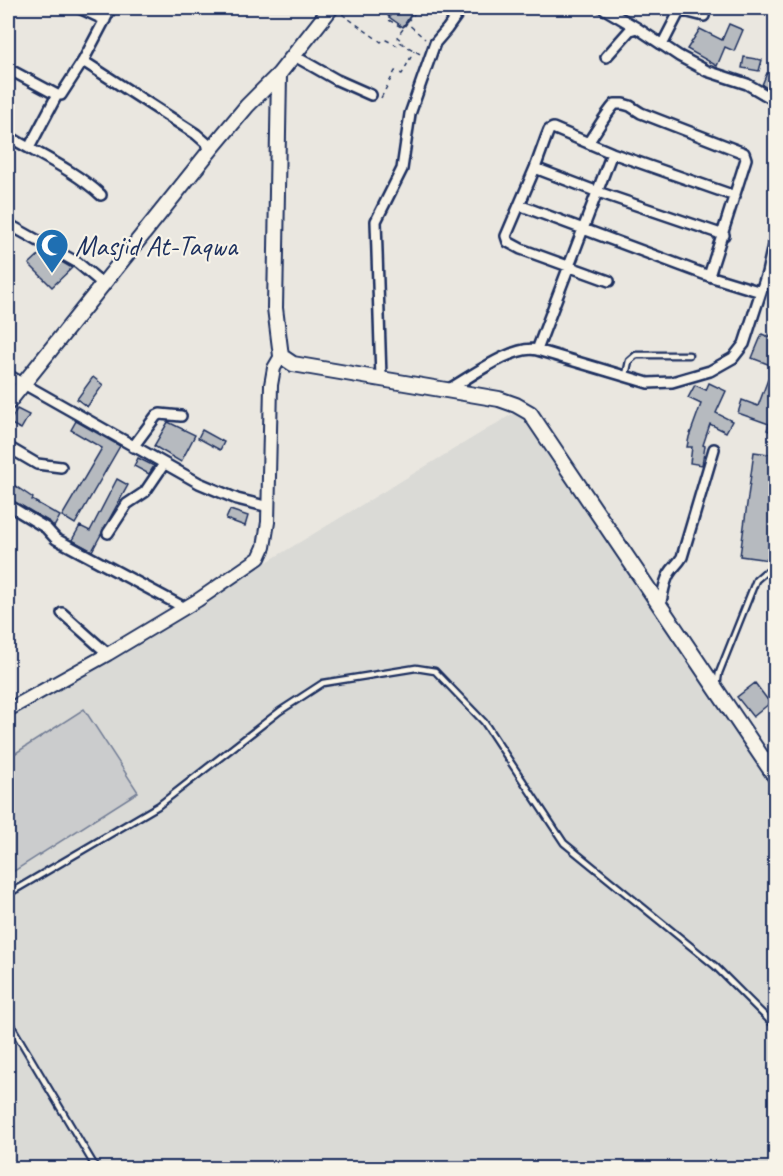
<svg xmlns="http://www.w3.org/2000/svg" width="783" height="1176" viewBox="0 0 783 1176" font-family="Caveat,sans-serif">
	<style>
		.built { fill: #dadad6 }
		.green { fill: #cbcccd; stroke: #737e96; stroke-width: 1.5 }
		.building { fill: #b6babf; stroke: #1b2f5e; stroke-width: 1.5 }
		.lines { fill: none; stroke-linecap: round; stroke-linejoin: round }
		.lane-casing { stroke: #1b2f5e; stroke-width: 9 }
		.street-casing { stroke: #1b2f5e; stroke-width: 14 }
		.secondary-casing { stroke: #1b2f5e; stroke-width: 16 }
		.primary-casing { stroke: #1b2f5e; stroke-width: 18 }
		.path { stroke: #1b2f5e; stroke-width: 1.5; stroke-dasharray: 4.5 4.5; stroke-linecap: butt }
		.lane { stroke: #f7f3e8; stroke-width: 4.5 }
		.street { stroke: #f7f3e8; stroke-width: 9 }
		.secondary { stroke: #f7f3e8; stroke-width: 12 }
		.primary { stroke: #f7f3e8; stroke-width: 14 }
		.labels { text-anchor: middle; stroke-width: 4.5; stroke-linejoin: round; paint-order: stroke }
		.poi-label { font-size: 28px; fill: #1b2f5e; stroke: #f7f3e8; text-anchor: start }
	</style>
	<rect width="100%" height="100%" fill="#eae7e0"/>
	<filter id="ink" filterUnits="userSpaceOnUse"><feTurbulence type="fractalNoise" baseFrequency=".0167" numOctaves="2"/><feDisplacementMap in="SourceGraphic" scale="12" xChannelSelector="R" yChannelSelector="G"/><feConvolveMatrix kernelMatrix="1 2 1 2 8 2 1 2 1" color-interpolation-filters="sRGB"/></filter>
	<g filter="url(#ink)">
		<path class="built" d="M514,413L534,421L775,790V1168H8V718Z"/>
		<path class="green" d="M84,709L138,792L8,875V758Z"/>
		<path class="building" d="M395,8H415L403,27L389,17Z
			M729,24L743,30L734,51L725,47L717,66L687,49L700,29L722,40Z
			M744,57L762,60L759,71L742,68Z
			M767,73L776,77L774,92L762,85Z
			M42,252L46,256L48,254L72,268L52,287L29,264Z
			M776,326V404L773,413L776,410V434L767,430L769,424L738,413L742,400L758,406L773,366L752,358L762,334L769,337Z
			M93,377L103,385L87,407L77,399Z
			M709,383L726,391L716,413L732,421L726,432L710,424L703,445L705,446L702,465L690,463L692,447H687L689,437L701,404L688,398L695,385L706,390Z
			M17,409L29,415L21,429L9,423Z
			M76,421L120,446L75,524L62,516L102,448L71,430Z
			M168,422L195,435L181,462L154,446Z
			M202,430L224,442L220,450L198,438Z
			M754,452L776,455V561L740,556Z
			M138,458L154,466L149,474L134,466Z
			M117,479L128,485L92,551L72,540L80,526L90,531Z
			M8,481L33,498L32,500L60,516L54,527L50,522L8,498Z
			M230,510L248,516L245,526L226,519Z
			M755,683L770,703L753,717L737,697Z"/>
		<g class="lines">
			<defs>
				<path id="lane" d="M626,375L629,361L636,355H689
					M717,686L719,673L756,580L764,573L776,571
					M8,894L158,806L280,711L323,683L416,668L435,671L484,722L564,843L715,966L776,1027
					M8,1020L96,1168"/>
				<path id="street" d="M79,8L105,20
					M111,8L83,61L196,134L212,148
					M603,8L637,28
					M662,45L680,10L704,16
					M297,52L298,58L337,80L371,95
					M606,57L630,30L637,28L679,56L707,71L747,84L776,101
					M8,73L14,72L57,95H61L83,61
					M8,136C39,155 74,170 101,195
					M588,143C597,130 605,115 615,104H623L630,106L641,113L744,153L746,159L709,276
					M29,148L57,95
					M535,168L547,135L549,130L553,128L612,153L735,196
					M519,205L709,276L761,292
					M8,224L78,263L103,284
					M609,281L521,249L508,242L506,236L535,168L598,192L724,235
					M537,350L612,153
					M8,375L199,483L237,499L269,507
					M381,378L376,221L402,169L410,114L435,43L447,29L462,8
					M449,389C469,378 514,344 537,350L648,383L672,382L710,371L733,358L744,344L767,273L776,231
					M8,447L37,464L61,467
					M133,447L156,416L160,414L181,416
					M8,505L46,528L56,539L185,608
					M108,533L127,504L145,492L164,464
					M660,605C663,595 664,582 669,574C673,567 678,564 682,557L714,449
					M62,613L108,654"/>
				<path id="secondary" d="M8,710L108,654L198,600L259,558L264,547L268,522L271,385L274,368L281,356"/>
				<path id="primary" d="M331,8L279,74L275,308L281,356L293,364L499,399L516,405L530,413L776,778
					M8,403L212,148L247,106L279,74"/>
			</defs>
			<use href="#lane" class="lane-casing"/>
			<use href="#street" class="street-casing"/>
			<use href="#secondary" class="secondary-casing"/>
			<use href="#primary" class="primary-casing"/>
			<path class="path" d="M385,8L391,11L387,19L403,28L407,23L425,39
				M342,14L381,42L384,39L398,46L400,42
				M407,22L419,8
				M403,29L397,37L401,40L400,42L420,54
				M381,98L395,71L402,74L414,51"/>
			<use href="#lane" class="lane"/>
			<use href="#street" class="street"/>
			<use href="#secondary" class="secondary"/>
			<use href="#primary" class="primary"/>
		</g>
	</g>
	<defs>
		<symbol id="mosque-pin" viewBox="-11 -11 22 30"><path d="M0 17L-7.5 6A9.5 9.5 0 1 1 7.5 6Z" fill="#1f6fb2" stroke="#f7f3e8"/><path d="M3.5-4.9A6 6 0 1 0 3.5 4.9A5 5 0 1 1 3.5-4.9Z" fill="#fff"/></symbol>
	</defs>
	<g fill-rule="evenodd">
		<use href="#mosque-pin" x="33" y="226" width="38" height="52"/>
	</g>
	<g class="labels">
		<g class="poi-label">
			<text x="75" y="255">Masjid At-Taqwa</text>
		</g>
	</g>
	<rect width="783" height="1176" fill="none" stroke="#f7f3e8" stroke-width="30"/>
	<rect x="15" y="15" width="753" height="1146" fill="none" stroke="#1b2f5e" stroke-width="2" filter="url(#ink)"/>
</svg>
